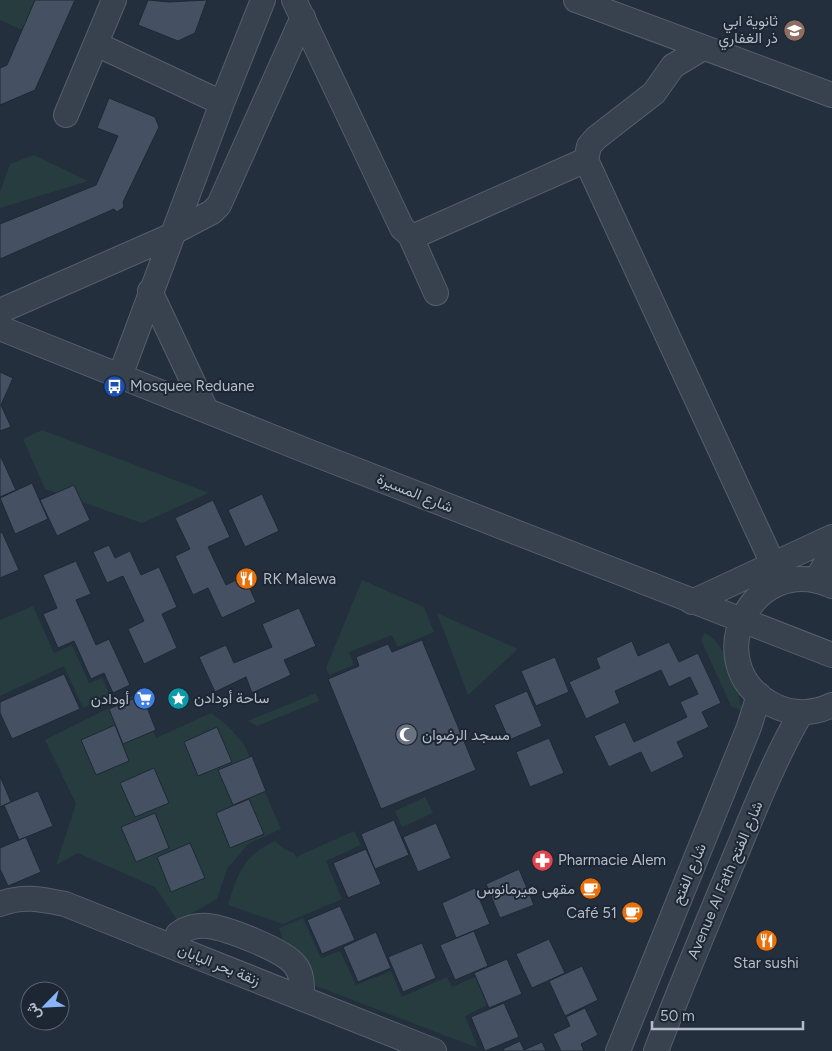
<svg xmlns="http://www.w3.org/2000/svg" width="832" height="1051" viewBox="0 0 832 1051" font-family="Figtree,Vazirmatn,sans-serif">
	<style>
		.green { fill: #263c3f }
		.building { fill: #455162; stroke: #1f2835 }
		.lines { fill: none; stroke-linecap: round; stroke-linejoin: round }
		.minor-casing { stroke: #565f6c; stroke-width: 26 }
		.minor { stroke: #38414e; stroke-width: 24 }
		.labels { text-anchor: middle; stroke-width: 4; stroke-linejoin: round; paint-order: stroke }
		.poi-label { font-size: 15px; fill: #b4bcc9; stroke: #1d2633; text-anchor: start }
		.street-label { font-size: 15px; fill: #b4bcc9; stroke: #1d2633 }
	</style>
	<rect width="100%" height="100%" fill="#242f3e"/>
	<path class="green" d="M0,0H35L22,30L0,20Z
		M34,155L88,181L0,208V192L10,164Z
		M42,430L209,493L142,523L45,489L23,439Z
		M362,580L424,607L434,632L398,647L392,635L349,652L354,665L329,675L326,668Z
		M33,606L54,653L72,645L89,683L102,678L110,695L83,708L64,666L0,696V620Z
		M437,613L518,649L468,695Z
		M704,633C726,639 738,690 742,711L731,706L701,640Z
		M316,693L319,701L257,726L248,721Z
		M137,694L156,738L211,713L227,725L244,744L281,829L248,844L227,869L217,899L178,921L155,887L78,853L56,865L76,804L45,740Z
		M425,797L433,813L402,827L395,811Z
		M354,831L361,845L326,861L342,899L283,924L228,905C238,873 243,856 275,841L284,849L294,853L296,857Z
		M303,918L321,958L340,951L356,985L391,971L402,997L447,977L452,987L475,977L487,1005L465,1016L478,1048L308,983L287,951L279,928Z"/>
	<path class="building" d="M35,0H75L35,90L0,105V68L7,65Z
		M148,0L169,2L207,0L195,33L178,41L138,25Z
		M109,98L155,117L159,127L123,202L124,207L117,212L114,209L0,259V224L96,185L118,136L97,128Z
		M0,372L13,378L1,405L11,427L0,431Z
		M0,455L16,490L0,497Z
		M32,483L48,519L15,534L0,498Z
		M74,485L90,520L57,536L40,500Z
		M262,494L279,531L245,547L228,510Z
		M213,500L230,537L208,547L226,585L244,576L256,602L222,618L208,588L193,595L175,556L190,549L175,518Z
		M2,532L19,570L0,578V533Z
		M109,545L115,558L130,551L141,575L159,567L177,607L162,614L177,648L144,664L128,629L144,621L123,576L107,583L93,552Z
		M76,561L91,594L76,600L96,645L109,639L130,685L113,693L104,673L91,679L74,641L58,648L43,614L57,608L43,575Z
		M299,608L316,646L284,660L291,675L252,693L246,677L215,692L199,657L226,645L234,663L272,647L262,624Z
		M422,640L476,770L381,809L328,679L359,666L356,657L388,644L392,652Z
		M632,641L638,656L669,642L679,662L698,653L721,703L702,712L709,727L677,742L684,757L651,773L641,752L609,767L594,736L625,722L634,742L687,717L680,702L698,694L690,677L669,687L661,670L615,691L620,703L586,719L569,682L600,668L596,658Z
		M555,657L569,692L536,706L521,671Z
		M64,674L80,709L12,739L0,713V702Z
		M527,691L542,726L509,740L494,705Z
		M142,695L156,730L123,744L109,709Z
		M115,725L129,761L96,775L81,740Z
		M217,727L232,762L198,776L184,742Z
		M549,738L564,773L530,787L516,752Z
		M252,756L266,791L233,805L218,770Z
		M154,768L169,803L135,817L120,783Z
		M0,776L11,802L0,807Z
		M38,791L53,826L19,840L4,805Z
		M249,799L264,834L230,848L216,813Z
		M155,813L169,848L136,862L121,827Z
		M394,820L409,855L375,869L361,834Z
		M436,823L451,858L418,872L403,837Z
		M26,837L41,872L8,886L0,869V848Z
		M190,843L205,878L171,892L157,857Z
		M366,849L381,884L348,898L333,863Z
		M519,869L534,905L500,918L486,884Z
		M475,888L490,924L456,938L442,903Z
		M340,906L355,940L322,954L307,920Z
		M474,931L488,966L455,980L440,945Z
		M376,932L391,968L358,982L343,947Z
		M549,939L565,973L532,988L516,954Z
		M422,943L436,978L403,992L388,957Z
		M507,959L522,994L489,1008L474,973Z
		M582,966L598,1000L565,1016L549,981Z
		M504,1003L519,1037L485,1051L471,1017Z
		M585,1008L598,1035L581,1044L584,1051H561L553,1034L570,1026L566,1017Z
		M520,1041L524,1050L542,1042L546,1051H504L503,1049Z"/>
	<g class="lines">
		<defs>
			<path id="minor" d="M294,0L402,228L410,235H417L586,160
				M576,0L832,95
				M96,44L222,103
				M703,48L673,66L654,93L596,138L589,146L586,160L773,564
				M66,115L114,0
				M174,232L212,212L219,205L303,17
				M410,235L436,293
				M150,291L206,410
				M0,311L173,235
				M0,328L307,451L832,655
				M120,376L222,103L263,0
				M816,580L832,553
				M832,586C752,550 696,665 773,705C792,715 814,714 832,705
				M692,602L832,537
				M0,904C23,895 41,899 65,904L434,1051
				M173,946L178,934C187,927 197,925 208,926C226,928 284,950 295,965C303,974 302,987 302,998
				M618,1051L749,727L759,695
				M656,1051C681,985 709,919 736,854C756,806 775,758 801,713"/>
		</defs>
		<use href="#minor" class="minor-casing"/>
		<use href="#minor" class="minor"/>
	</g>
	<defs>
		<symbol id="school-disc" viewBox="-11 -11 22 22"><circle r="9.5" fill="#8d6e63" stroke="#1d2633"/><path d="M0-5L7-2L0 1L-7-2ZM-4 1L0 2.5L4 1V4Q0 6-4 4Z" fill="#fff"/></symbol>
		<symbol id="bus-disc" viewBox="-11 -11 22 22"><circle r="9.5" fill="#1a4fb4" stroke="#1d2633"/><path d="M-5-6H5V4H4V6H2V4H-2V6H-4V4H-5ZM-3.5-4V0h7V-4ZM-3.5 1.2v1.5H-2V1.2ZM2 1.2v1.5H3.5V1.2Z" fill="#fff"/></symbol>
		<symbol id="restaurant-disc" viewBox="-11 -11 22 22"><circle r="9.5" fill="#e8710a" stroke="#1d2633"/><path d="M-5-6h1v4h1v-4h1v4h1v-4h1v5L-1.5 .5V6h-2V.5L-5-1ZM5-6V6H3V1.5H1.5Q1.5-4 5-6Z" fill="#fff"/></symbol>
		<symbol id="sight-disc" viewBox="-11 -11 22 22"><circle r="9.5" fill="#0f9aa8" stroke="#1d2633"/><path d="M0-6L1.8-2.2L6-1.7L2.9 1.2L3.7 5.4L0 3.3L-3.7 5.4L-2.9 1.2L-6-1.7L-1.8-2.2Z" fill="#fff"/></symbol>
		<symbol id="supermarket-disc" viewBox="-11 -11 22 22"><circle r="9.5" fill="#3f7fe0" stroke="#1d2633"/><path d="M-6-5.5h2.5l.6 2H6L4.5 2H-2.5L-4.4-4H-6ZM-1.5 3.2a1.3 1.3 0 1 0 .1 0ZM3 3.2a1.3 1.3 0 1 0 .1 0Z" fill="#fff"/></symbol>
		<symbol id="mosque-disc" viewBox="-11 -11 22 22"><circle r="9.5" fill="#6b7280" stroke="#1d2633"/><path d="M3.5-4.9A6 6 0 1 0 3.5 4.9A5 5 0 1 1 3.5-4.9Z" fill="#fff"/></symbol>
		<symbol id="pharmacy-disc" viewBox="-11 -11 22 22"><circle r="9.5" fill="#e0444e" stroke="#1d2633"/><path d="M-2-6h4v4h4v4h-4v4h-4v-4h-4v-4h4Z" fill="#fff"/></symbol>
		<symbol id="cafe-disc" viewBox="-11 -11 22 22"><circle r="9.5" fill="#e8710a" stroke="#1d2633"/><path d="M-5.5-4.5H6V0H3Q3 3.5 0 3.5H-2.5Q-5.5 3.5-5.5 0ZM3-3.2v2h1.7v-2ZM-6 4.5H4V6H-6Z" fill="#fff"/></symbol>
	</defs>
	<g fill-rule="evenodd">
		<use href="#school-disc" x="782" y="18" width="25" height="25"/>
		<use href="#bus-disc" x="102" y="374" width="25" height="25"/>
		<use href="#restaurant-disc" x="234" y="566" width="25" height="25"/>
		<use href="#sight-disc" x="166" y="686" width="25" height="25"/>
		<use href="#supermarket-disc" x="132" y="686" width="25" height="25"/>
		<use href="#mosque-disc" x="394" y="722" width="25" height="25"/>
		<use href="#pharmacy-disc" x="530" y="848" width="25" height="25"/>
		<use href="#cafe-disc" x="578" y="876" width="25" height="25"/>
		<use href="#cafe-disc" x="620" y="900" width="25" height="25"/>
		<use href="#restaurant-disc" x="754" y="928" width="25" height="25"/>
	</g>
	<g class="labels">
		<g class="poi-label">
			<text x="778" y="26" text-anchor="end">ثانوية ابي<tspan x="778" dy="17">ذر الغفاري</tspan></text>
			<text x="130" y="391">Mosquee Reduane</text>
			<text x="263" y="584">RK Malewa</text>
			<text x="194" y="703">ساحة أودادن</text>
			<text x="129" y="704" text-anchor="end">أودادن</text>
			<text x="422" y="740">مسجد الرضوان</text>
			<text x="558" y="865">Pharmacie Alem</text>
			<text x="575" y="894" text-anchor="end">مقهى هيرمانوس</text>
			<text x="617" y="918" text-anchor="end">Café 51</text>
			<text x="766" y="968" text-anchor="middle">Star sushi</text>
		</g>
		<g class="street-label">
			<text transform="translate(415 493) rotate(22)" y="5">شارع المسيرة</text>
			<text transform="translate(689 874) rotate(-67)" y="5">شارع الفتح</text>
			<text transform="translate(725 880) rotate(-67)" y="5">Avenue Al Fath شارع الفتح</text>
			<text transform="translate(219 965) rotate(22)" y="5">زنقة بحر اليابان</text>
		</g>
	</g>
	<g transform="translate(45 1006) rotate(246)"><circle r="24" fill="#1d2633" stroke="#59626f"/>
	<path d="M0-4L9 19L0 12L-9 19Z" fill="#8ab4f8"/>
	<text y="-8" font-size="14" font-weight="bold" text-anchor="middle" fill="#b4bcc9">ش</text>
	</g>
	<path d="M652 1021v8h151v-8" fill="none" stroke="#b4bcc9" stroke-width="2.5"/>
	<text x="660" y="1021" font-size="15" fill="#b4bcc9" stroke="#1d2633" stroke-width="4" paint-order="stroke">50 m</text>
</svg>
